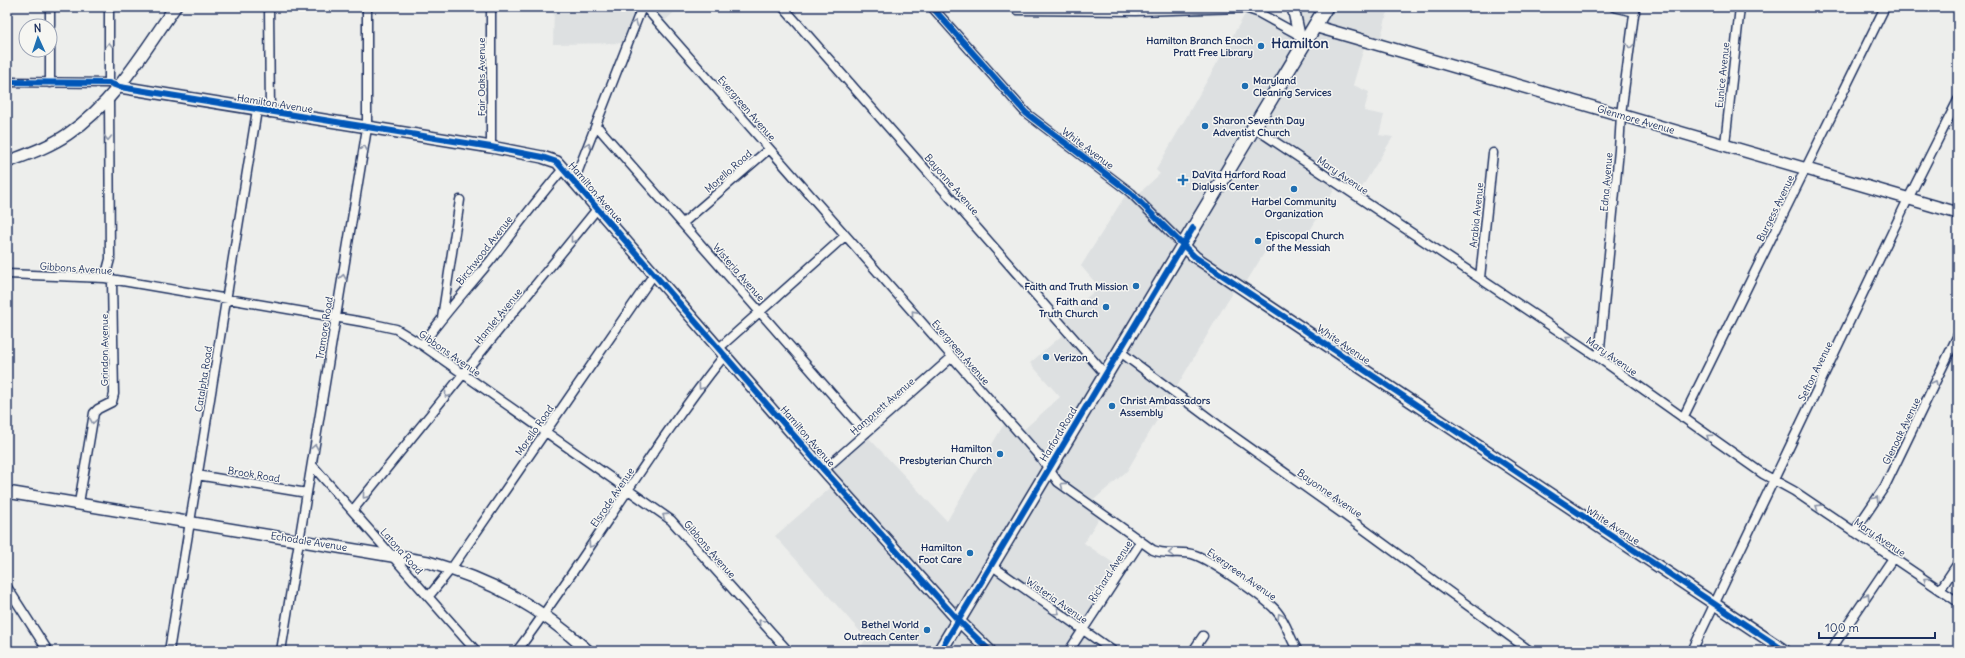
<svg xmlns="http://www.w3.org/2000/svg" width="1965" height="658" viewBox="0 0 1965 658" font-family="Delius,sans-serif">
	<style>
		.built { fill: #dde0e1 }
		.lines { fill: none; stroke-linecap: round; stroke-linejoin: round }
		.street-casing { stroke: #1b2f5e; stroke-width: 11 }
		.secondary-casing { stroke: #1b2f5e; stroke-width: 14 }
		.primary-casing { stroke: #1b2f5e; stroke-width: 16 }
		.street { stroke: #f6f6f2; stroke-width: 8 }
		.secondary { stroke: #f6f6f2; stroke-width: 11 }
		.primary { stroke: #f6f6f2; stroke-width: 13 }
		.cycleway-casing { stroke: #f6f6f2; stroke-width: 8 }
		.cycleway { stroke: #0057b8; stroke-width: 6 }
		.oneway { stroke: #8892a8 }
		.poi-dot { fill: #1f6fb2; stroke: #f6f6f2; stroke-width: 1.5 }
		.labels { text-anchor: middle; stroke-width: 3; stroke-linejoin: round; paint-order: stroke }
		.poi-label { font-size: 10px; font-weight: bold; fill: #1b2f5e; stroke: #f6f6f2; text-anchor: end }
		.street-label { font-size: 10px; fill: #1b2f5e; stroke: #f6f6f2 }
		.district-label { font-size: 14px; font-weight: bold; fill: #1b2f5e; stroke: #f6f6f2 }
	</style>
	<rect width="100%" height="100%" fill="#edeeec"/>
	<filter id="ink" filterUnits="userSpaceOnUse"><feTurbulence type="fractalNoise" baseFrequency=".025" numOctaves="2"/><feDisplacementMap in="SourceGraphic" scale="8" xChannelSelector="R" yChannelSelector="G"/><feConvolveMatrix kernelMatrix="1 2 1 2 8 2 1 2 1" color-interpolation-filters="sRGB"/></filter>
	<g filter="url(#ink)">
		<path class="built" d="M554,7H644L629,43L553,44Z
			M645,7H680L660,25Z
			M1292,7H1389L1379,44L1366,41L1353,85L1369,92L1364,111L1384,115L1379,135L1393,137L1356,197L1337,185L1302,244L1279,229L1242,289L1236,286L1127,471L1089,504L1102,513L1084,543L1122,569L1082,630L1112,651H859L866,638L775,536L836,483L824,469L866,435L947,521L1007,419L1020,433L1060,397L1030,363L1067,331L1059,322L1099,287L1081,266L1128,191L1135,197L1160,174L1156,170L1248,9L1298,36Z"/>
		<g class="lines">
			<defs>
				<path id="street" d="M50,7V26
					M109,7V83
					M269,7L270,113
					M645,7L1041,458L1058,482L1153,550C1167,556 1181,550 1195,555C1210,560 1269,600 1278,613C1287,624 1290,639 1298,651
					M783,7L1105,374
					M932,7L1026,113L1131,193L1183,245
					M1614,7L1635,12
					M1017,10L1136,11L1245,8L1257,12L1299,35
					M50,46V83
					M7,82L109,83L120,87
					M596,125L866,433
					M1253,127L1599,358L1763,474L1794,491L1958,602
					M1725,144L1740,7
					M491,147V7
					M574,181L642,7
					M683,223L769,149
					M7,274L105,278L369,323L396,329L422,345L671,520L788,651
					M105,278L110,259L109,99
					M1480,278L1493,153
					M442,318L460,200
					M422,345C443,315 468,288 491,260C515,229 538,198 563,169
					M718,349L845,236
					M1119,351L1222,428L1343,514L1530,651
					M1599,358L1619,150L1621,114L1635,7
					M1683,418L1885,7
					M312,465L476,651
					M824,470L952,357
					M197,475L307,493
					M79,503L94,413L98,409L112,402L114,394L112,281
					M353,510L597,209
					M1854,532L1885,486L1958,335
					M991,565L1113,651
					M7,587L48,651
					M1940,590L1958,563
					M429,596L451,569L654,274
					M169,651L257,110
					M281,651L367,128V7
					M517,651C589,555 649,450 724,356
					M1069,651L1141,541
					M1193,651L1203,636
					M1692,651L1908,199L1958,100
					M1830,651L1893,558"/>
				<path id="secondary" d="M1293,7L1299,35L1305,41
					M1314,26L1958,213
					M120,87L491,147L542,157L557,162L824,470L958,620L990,651
					M7,162C28,154 49,147 68,134C115,102 143,53 175,7
					M1183,245L1195,257L1785,651
					M7,492L428,562C491,580 539,606 588,651"/>
				<path id="primary" d="M940,651L1326,7"/>
			</defs>
			<use href="#street" class="street-casing"/>
			<use href="#secondary" class="secondary-casing"/>
			<use href="#primary" class="primary-casing"/>
			<use href="#street" class="street"/>
			<use href="#secondary" class="secondary"/>
			<use href="#primary" class="primary"/>
			<defs>
				<path id="cycleway" d="M932,7L1026,113L1131,193L1195,257L1785,651
					M7,82L109,83L120,87L491,147L542,157L557,162L824,470L958,620L990,651
					M940,651L1193,228"/>
			</defs>
			<use href="#cycleway" class="cycleway-casing"/>
			<use href="#cycleway" class="cycleway"/>
		</g>
		<defs><path id="oneway-chevron" d="M-2-3.5L2.5 0L-2 3.5" fill="none" stroke-width="1.6" stroke-linecap="round" stroke-linejoin="round"/></defs>
		<g class="oneway">
			<use href="#oneway-chevron" transform="translate(635 23) rotate(-69)"/>
			<use href="#oneway-chevron" transform="translate(109 45) rotate(-90)"/>
			<use href="#oneway-chevron" transform="translate(1630 46) rotate(98)"/>
			<use href="#oneway-chevron" transform="translate(108 138) rotate(91)"/>
			<use href="#oneway-chevron" transform="translate(588 145) rotate(-69)"/>
			<use href="#oneway-chevron" transform="translate(364 148) rotate(-81)"/>
			<use href="#oneway-chevron" transform="translate(573 240) rotate(129)"/>
			<use href="#oneway-chevron" transform="translate(343 277) rotate(-80)"/>
			<use href="#oneway-chevron" transform="translate(914 313) rotate(-131)"/>
			<use href="#oneway-chevron" transform="translate(1568 338) rotate(-146)"/>
			<use href="#oneway-chevron" transform="translate(1935 383) rotate(-64)"/>
			<use href="#oneway-chevron" transform="translate(701 387) rotate(126)"/>
			<use href="#oneway-chevron" transform="translate(447 395) rotate(129)"/>
			<use href="#oneway-chevron" transform="translate(93 421) rotate(99)"/>
			<use href="#oneway-chevron" transform="translate(1709 437) rotate(-145)"/>
			<use href="#oneway-chevron" transform="translate(315 447) rotate(-80)"/>
			<use href="#oneway-chevron" transform="translate(1063 485) rotate(-143)"/>
			<use href="#oneway-chevron" transform="translate(365 496) rotate(129)"/>
			<use href="#oneway-chevron" transform="translate(1876 499) rotate(-56)"/>
			<use href="#oneway-chevron" transform="translate(1818 507) rotate(-146)"/>
			<use href="#oneway-chevron" transform="translate(665 516) rotate(-147)"/>
			<use href="#oneway-chevron" transform="translate(591 545) rotate(124)"/>
			<use href="#oneway-chevron" transform="translate(1171 553) rotate(177)"/>
			<use href="#oneway-chevron" transform="translate(1926 580) rotate(-146)"/>
			<use href="#oneway-chevron" transform="translate(1867 596) rotate(-55)"/>
			<use href="#oneway-chevron" transform="translate(1057 612) rotate(35)"/>
			<use href="#oneway-chevron" transform="translate(1280 616) rotate(-121)"/>
			<use href="#oneway-chevron" transform="translate(761 622) rotate(-133)"/>
		</g>
	</g>
	<g class="poi-dot">
		<circle cx="1261" cy="46" r="4"/>
		<circle cx="1245" cy="86" r="4"/>
		<circle cx="1205" cy="126" r="4"/>
		<path d="M1181 174h4v4h4v4h-4v4h-4v-4h-4v-4h4z"/>
		<circle cx="1294" cy="189" r="4"/>
		<circle cx="1258" cy="241" r="4"/>
		<circle cx="1136" cy="286" r="4"/>
		<circle cx="1106" cy="307" r="4"/>
		<circle cx="1046" cy="357" r="4"/>
		<circle cx="1112" cy="406" r="4"/>
		<circle cx="1000" cy="454" r="4"/>
		<circle cx="970" cy="553" r="4"/>
		<circle cx="927" cy="630" r="4"/>
	</g>
	<g class="labels">
		<g class="poi-label">
			<text x="1253" y="44">Hamilton Branch Enoch<tspan x="1253" dy="12">Pratt Free Library</tspan></text>
			<text x="1253" y="84" text-anchor="start">Maryland<tspan x="1253" dy="12">Cleaning Services</tspan></text>
			<text x="1213" y="124" text-anchor="start">Sharon Seventh Day<tspan x="1213" dy="12">Adventist Church</tspan></text>
			<text x="1192" y="178" text-anchor="start">DaVita Harford Road<tspan x="1192" dy="12">Dialysis Center</tspan></text>
			<text x="1294" y="205" text-anchor="middle">Harbel Community<tspan x="1294" dy="12">Organization</tspan></text>
			<text x="1266" y="239" text-anchor="start">Episcopal Church<tspan x="1266" dy="12">of the Messiah</tspan></text>
			<text x="1128" y="290">Faith and Truth Mission</text>
			<text x="1098" y="305">Faith and<tspan x="1098" dy="12">Truth Church</tspan></text>
			<text x="1054" y="361" text-anchor="start">Verizon</text>
			<text x="1120" y="404" text-anchor="start">Christ Ambassadors<tspan x="1120" dy="12">Assembly</tspan></text>
			<text x="992" y="452">Hamilton<tspan x="992" dy="12">Presbyterian Church</tspan></text>
			<text x="962" y="551">Hamilton<tspan x="962" dy="12">Foot Care</tspan></text>
			<text x="919" y="628">Bethel World<tspan x="919" dy="12">Outreach Center</tspan></text>
		</g>
		<g class="street-label">
			<text transform="translate(1722 75) rotate(-84)" y="4">Eunice Avenue</text>
			<text transform="translate(481 77) rotate(-90)" y="4">Fair Oaks Avenue</text>
			<text transform="translate(275 103) rotate(9)" y="4">Hamilton Avenue</text>
			<text transform="translate(747 108) rotate(49)" y="4">Evergreen Avenue</text>
			<text transform="translate(1636 119) rotate(16)" y="4">Glenmore Avenue</text>
			<text transform="translate(1088 148) rotate(37)" y="4">White Avenue</text>
			<text transform="translate(728 171) rotate(-41)" y="4">Morello Road</text>
			<text transform="translate(1343 175) rotate(34)" y="4">Mary Avenue</text>
			<text transform="translate(1606 182) rotate(-85)" y="4">Edna Avenue</text>
			<text transform="translate(952 184) rotate(49)" y="4">Bayonne Avenue</text>
			<text transform="translate(596 192) rotate(49)" y="4">Hamilton Avenue</text>
			<text transform="translate(1775 208) rotate(-64)" y="4">Burgess Avenue</text>
			<text transform="translate(1476 215) rotate(-84)" y="4">Arabia Avenue</text>
			<text transform="translate(484 250) rotate(-52)" y="4">Birchwood Avenue</text>
			<text transform="translate(76 268) rotate(4)" y="4">Gibbons Avenue</text>
			<text transform="translate(739 272) rotate(49)" y="4">Wisteria Avenue</text>
			<text transform="translate(498 316) rotate(-51)" y="4">Hamlet Avenue</text>
			<text transform="translate(324 328) rotate(-81)" y="4">Tramore Road</text>
			<text transform="translate(1344 344) rotate(34)" y="4">White Avenue</text>
			<text transform="translate(104 350) rotate(-90)" y="4">Grindon Avenue</text>
			<text transform="translate(961 352) rotate(49)" y="4">Evergreen Avenue</text>
			<text transform="translate(450 353) rotate(35)" y="4">Gibbons Avenue</text>
			<text transform="translate(1612 356) rotate(35)" y="4">Mary Avenue</text>
			<text transform="translate(1815 371) rotate(-64)" y="4">Sefton Avenue</text>
			<text transform="translate(203 379) rotate(-81)" y="4">Catalpha Road</text>
			<text transform="translate(882 406) rotate(-41)" y="4">Hampnett Avenue</text>
			<text transform="translate(534 430) rotate(-55)" y="4">Morello Road</text>
			<text transform="translate(1901 431) rotate(-64)" y="4">Glenoak Avenue</text>
			<text transform="translate(1058 434) rotate(-59)" y="4">Harford Road</text>
			<text transform="translate(808 436) rotate(49)" y="4">Hamilton Avenue</text>
			<text transform="translate(254 474) rotate(9)" y="4">Brook Road</text>
			<text transform="translate(1330 493) rotate(35)" y="4">Bayonne Avenue</text>
			<text transform="translate(612 497) rotate(-56)" y="4">Elsrode Avenue</text>
			<text transform="translate(1613 525) rotate(33)" y="4">White Avenue</text>
			<text transform="translate(1880 537) rotate(34)" y="4">Mary Avenue</text>
			<text transform="translate(309 541) rotate(9)" y="4">Echodale Avenue</text>
			<text transform="translate(710 549) rotate(49)" y="4">Gibbons Avenue</text>
			<text transform="translate(402 551) rotate(48)" y="4">Latona Road</text>
			<text transform="translate(1110 571) rotate(-57)" y="4">Richard Avenue</text>
			<text transform="translate(1242 574) rotate(35)" y="4">Evergreen Avenue</text>
			<text transform="translate(1057 600) rotate(35)" y="4">Wisteria Avenue</text>
		</g>
		<g class="district-label">
			<text x="1300" y="48">Hamilton</text>
		</g>
	</g>
	<rect width="1965" height="658" fill="none" stroke="#f6f6f2" stroke-width="24"/>
	<rect x="12" y="12" width="1941" height="634" fill="none" stroke="#1b2f5e" stroke-width="1.5" filter="url(#ink)"/>
	<g transform="translate(38 38) rotate(357)"><circle r="19" fill="#f6f6f2" stroke="#9ea6b7"/>
	<path d="M0-3L7 15L0 10L-7 15Z" fill="#1f6fb2"/>
	<text y="-6" font-size="11" font-weight="bold" text-anchor="middle" fill="#1b2f5e">N</text>
	</g>
	<path d="M1819 632v6h116v-6" fill="none" stroke="#1b2f5e" stroke-width="2"/>
	<text x="1825" y="632" font-size="12" fill="#1b2f5e" stroke="#f6f6f2" stroke-width="3" paint-order="stroke">100 m</text>
</svg>
